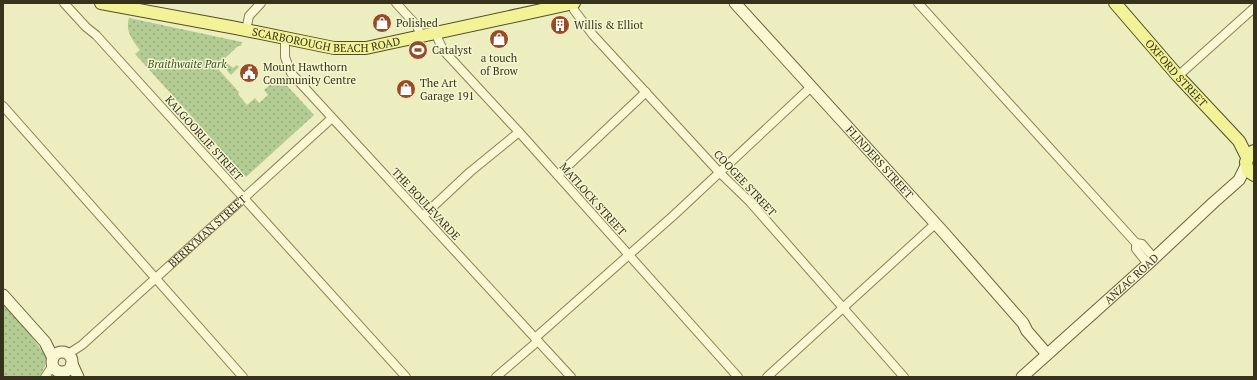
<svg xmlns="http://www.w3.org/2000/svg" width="1257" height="380" viewBox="0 0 1257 380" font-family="'PT Serif',serif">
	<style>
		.green { fill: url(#green-dots) }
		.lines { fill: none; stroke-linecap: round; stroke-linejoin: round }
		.street-casing { stroke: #878157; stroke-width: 10 }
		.secondary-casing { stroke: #69623b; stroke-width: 13 }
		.primary-casing { stroke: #554d2c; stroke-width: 14 }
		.street { stroke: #f8f9d3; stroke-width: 8 }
		.secondary { stroke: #f8f9d3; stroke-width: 11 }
		.primary { stroke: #f1f396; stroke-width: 12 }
		.labels { text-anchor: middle; stroke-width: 3; stroke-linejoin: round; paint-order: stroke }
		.poi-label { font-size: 11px; fill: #37321c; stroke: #f4f6cf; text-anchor: start }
		.street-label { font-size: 11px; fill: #37321c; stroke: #f4f6cf }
		.park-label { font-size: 11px; font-style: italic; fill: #375322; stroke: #f4f6cf }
	</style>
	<defs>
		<pattern id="green-dots" width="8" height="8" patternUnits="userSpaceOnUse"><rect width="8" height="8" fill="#b3cc93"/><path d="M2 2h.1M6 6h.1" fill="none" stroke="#92a677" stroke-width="1.8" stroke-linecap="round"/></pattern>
	</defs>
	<rect width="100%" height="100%" fill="#edeebf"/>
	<path class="green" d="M129,18L242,42L241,46H238L223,60L233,68L237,65L239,67L231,75L223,66L219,70L239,92L238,94L247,105L255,98L259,103L268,95L264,90L279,77L314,115L246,177L135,54L140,50C132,40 125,31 129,18Z
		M3,301L15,314L46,356L45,366L39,377H3Z"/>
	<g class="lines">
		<defs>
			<g id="street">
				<path d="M64,3L86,27L96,35L406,377"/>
				<path d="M396,3L417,26L421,36"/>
				<path d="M572,3L574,10L593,35L719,172L750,202L904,377"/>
				<path d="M918,3L1136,243L1142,244L1154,258"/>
				<path d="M246,30L249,16L261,3"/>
				<path d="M437,33L438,39L443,50L519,132L738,377"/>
				<path d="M285,38V57L291,73L571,377"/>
				<path d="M1178,76L1254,8"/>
				<path d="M3,106L243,377"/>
				<path d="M558,175L646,92"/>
				<path d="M423,216L470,172L519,132"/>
				<path d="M1136,243V249L1148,264"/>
				<path d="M535,338L674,215L811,87"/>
				<path id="s1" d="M68,354L82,345L332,118"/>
				<path d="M45,377L53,365"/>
				<path d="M496,377L538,341"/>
				<path d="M767,377L935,224"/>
			</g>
			<g id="secondary">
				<path id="s2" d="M735,3L945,234L1023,323L1027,331L1047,354"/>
				<path d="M3,295L45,342L53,358"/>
				<circle cx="62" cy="362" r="10"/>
				<path d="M72,364L78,377"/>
				<path id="s3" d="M1022,377L1148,264L1213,203L1239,180L1246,166"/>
			</g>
			<g id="primary">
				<path id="s4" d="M101,3L236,28L334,48H366L574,3"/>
				<path id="s5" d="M1115,3L1178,76L1239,141L1247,157"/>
				<path d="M1254,151L1250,153L1246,162L1248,171L1254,175"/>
			</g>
		</defs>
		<use href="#street" class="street-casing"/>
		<use href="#secondary" class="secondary-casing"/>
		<use href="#primary" class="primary-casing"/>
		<use href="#street" class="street"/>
		<use href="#secondary" class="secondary"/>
		<use href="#primary" class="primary"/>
	</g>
	<defs>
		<symbol id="shop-disc" viewBox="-11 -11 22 22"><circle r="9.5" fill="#974b26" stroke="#f4f6cf"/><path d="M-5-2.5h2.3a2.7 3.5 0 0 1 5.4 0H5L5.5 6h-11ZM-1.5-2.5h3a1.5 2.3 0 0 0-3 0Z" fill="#fff"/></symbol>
		<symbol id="building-disc" viewBox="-11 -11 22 22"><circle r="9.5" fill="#974b26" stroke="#f4f6cf"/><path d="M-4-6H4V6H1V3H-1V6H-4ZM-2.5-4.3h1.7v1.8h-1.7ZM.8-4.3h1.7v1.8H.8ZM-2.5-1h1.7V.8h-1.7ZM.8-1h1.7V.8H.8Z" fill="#fff"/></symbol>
		<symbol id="stadium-disc" viewBox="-11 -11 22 22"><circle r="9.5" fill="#974b26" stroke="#f4f6cf"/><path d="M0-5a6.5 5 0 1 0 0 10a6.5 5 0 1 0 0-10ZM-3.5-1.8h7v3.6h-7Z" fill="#fff"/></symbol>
		<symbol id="civic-disc" viewBox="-11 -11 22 22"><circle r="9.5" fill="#974b26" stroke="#f4f6cf"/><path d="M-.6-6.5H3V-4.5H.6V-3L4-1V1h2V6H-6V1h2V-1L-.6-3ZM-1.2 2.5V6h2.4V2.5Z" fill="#fff"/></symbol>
	</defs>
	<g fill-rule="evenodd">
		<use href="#shop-disc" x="371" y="12" width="22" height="22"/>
		<use href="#building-disc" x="549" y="14" width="22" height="22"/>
		<use href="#shop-disc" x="488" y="28" width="22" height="22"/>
		<use href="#stadium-disc" x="407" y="39" width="22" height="22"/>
		<use href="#civic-disc" x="238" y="62" width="22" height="22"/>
		<use href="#shop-disc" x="395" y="78" width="22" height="22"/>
	</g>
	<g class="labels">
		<g class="poi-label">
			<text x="396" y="27">Polished</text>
			<text x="574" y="29">Willis &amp; Elliot</text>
			<text x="432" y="54">Catalyst</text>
			<text x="499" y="62" text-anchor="middle">a touch<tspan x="499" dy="13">of Brow</tspan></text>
			<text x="263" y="71">Mount Hawthorn<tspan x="263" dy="13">Community Centre</tspan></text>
			<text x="420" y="87">The Art<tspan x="420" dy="13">Garage 191</tspan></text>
		</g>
		<g class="street-label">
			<text dy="4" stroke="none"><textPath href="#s4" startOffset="229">SCARBOROUGH BEACH ROAD</textPath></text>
			<text dy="4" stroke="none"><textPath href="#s5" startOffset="93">OXFORD STREET</textPath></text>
			<text transform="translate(204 138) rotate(48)" y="4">KALGOORLIE STREET</text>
			<text dy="4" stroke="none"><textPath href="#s2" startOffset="215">FLINDERS STREET</textPath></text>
			<text transform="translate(745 183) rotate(47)" y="4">COOGEE STREET</text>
			<text transform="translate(593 199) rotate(48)" y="4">MATLOCK STREET</text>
			<text transform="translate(426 204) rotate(47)" y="4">THE BOULEVARDE</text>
			<text dy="4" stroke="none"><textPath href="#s1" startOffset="186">BERRYMAN STREET</textPath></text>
			<text dy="4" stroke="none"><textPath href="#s3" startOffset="147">ANZAC ROAD</textPath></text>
		</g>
		<g class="park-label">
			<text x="187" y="68">Braithwaite Park</text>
		</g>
	</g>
	<rect width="1257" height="380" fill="none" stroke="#37321c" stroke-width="8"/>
</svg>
